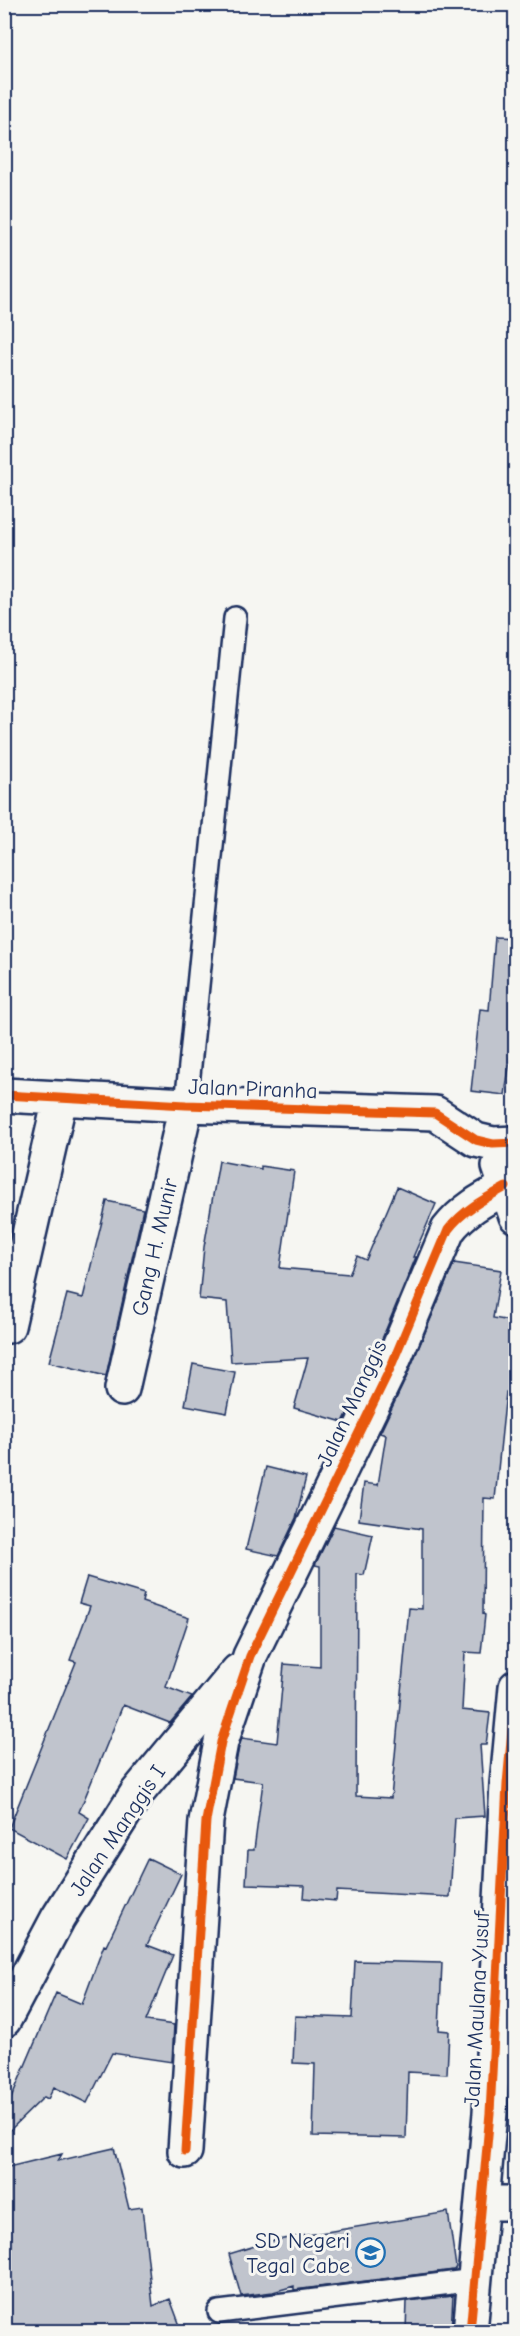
<svg xmlns="http://www.w3.org/2000/svg" width="520" height="2336" viewBox="0 0 520 2336" font-family="'Comic Neue',sans-serif">
	<style>
		.building { fill: #c0c4cd; stroke: #1b2f5e; stroke-width: 1.5 }
		.lines { fill: none; stroke-linecap: round; stroke-linejoin: round }
		.service-casing { stroke: #1b2f5e; stroke-width: 26 }
		.minor-casing { stroke: #1b2f5e; stroke-width: 38 }
		.service { stroke: #f6f6f2; stroke-width: 21 }
		.minor { stroke: #f6f6f2; stroke-width: 33 }
		.cycleway-casing { stroke: #f6f6f2; stroke-width: 13 }
		.cycleway { stroke: #e8590c; stroke-width: 9 }
		.labels { text-anchor: middle; stroke-width: 6; stroke-linejoin: round; paint-order: stroke }
		.street-label { font-size: 22px; fill: #1b2f5e; stroke: #f6f6f2 }
		.poi-label { font-size: 22px; fill: #1b2f5e; stroke: #f6f6f2; text-anchor: end }
	</style>
	<rect width="100%" height="100%" fill="#f6f6f2"/>
	<filter id="ink" filterUnits="userSpaceOnUse"><feTurbulence type="fractalNoise" baseFrequency=".0167" numOctaves="2"/><feDisplacementMap in="SourceGraphic" scale="12" xChannelSelector="R" yChannelSelector="G"/><feConvolveMatrix kernelMatrix="1 2 1 2 8 2 1 2 1" color-interpolation-filters="sRGB"/></filter>
	<g filter="url(#ink)">
		<path class="building" d="M495,937L516,938V1053H511L505,1095L471,1091L480,1009L489,1010Z
			M219,1161L261,1169V1166L294,1171L280,1268L349,1274L357,1256L366,1260L397,1187L436,1204L413,1257H416L372,1363L343,1422L294,1408L308,1358L231,1362L227,1302L199,1299L204,1247Z
			M107,1201L143,1209L106,1376L49,1362L67,1294L83,1298Z
			M454,1263L501,1270L493,1318L516,1322V1348L510,1392H506L495,1499L484,1498L483,1614L485,1615L481,1653L465,1652L462,1710L490,1713L486,1745H480L485,1816L455,1818L450,1897L337,1891L336,1901L304,1898L305,1886L246,1884L248,1850H254L263,1782L233,1778L239,1747L242,1738L277,1743L284,1664L320,1667V1566L315,1565L334,1526L373,1535L364,1575L357,1574L356,1796L391,1798L409,1608L422,1609V1529L359,1520L364,1483L378,1485L386,1435L380,1433L406,1378Z
			M193,1364L235,1372L227,1413L185,1405Z
			M266,1467L306,1477L296,1518L278,1556L246,1549Z
			M87,1577L144,1594L142,1602L189,1618L166,1687L192,1697L170,1723L123,1705L79,1812L89,1818L67,1859L9,1828L76,1662L70,1660L90,1606L79,1603Z
			M148,1858L181,1874L147,1945L173,1955L146,2021L174,2025L172,2062L112,2053L87,2103L54,2087L48,2099L44,2097L4,2136V2115L56,1993L82,2004L104,1945L106,1946Z
			M355,1961L442,1963L439,2030L449,2031L447,2074L408,2072L406,2138L313,2136L315,2064L293,2063L295,2016L352,2018Z
			M114,2148L129,2209L142,2207L153,2306L170,2299L182,2331H4V2168L62,2154L58,2161Z
			M448,2212L456,2267L454,2270L294,2290V2286L273,2292L241,2296L229,2254L271,2241Z
			M453,2296L451,2331H406L407,2301Z"/>
		<g class="lines">
			<defs>
				<path id="service" d="M186,1105L235,618
					M219,2312L475,2280"/>
				<path id="minor" d="M4,1095L186,1105L435,1113L476,1140L493,1144L516,1143
					M499,1166L516,1216
					M8,1326L60,1099
					M122,1389L186,1105
					M4,2020L58,1918L137,1793L238,1671
					M185,2151L206,1821L221,1742L250,1656L389,1371L448,1230C463,1210 484,1199 506,1187
					M483,2203H516
					M470,2332L490,2113L507,1784L516,1687"/>
			</defs>
			<use href="#service" class="service-casing"/>
			<use href="#minor" class="minor-casing"/>
			<use href="#service" class="service"/>
			<use href="#minor" class="minor"/>
			<defs>
				<path id="cycleway" d="M4,1095L186,1105L435,1113L476,1140L493,1144L516,1143
					M185,2151L206,1821L221,1742L250,1656L389,1371L448,1230C463,1210 484,1199 506,1187
					M470,2332L490,2113L507,1784L516,1687"/>
			</defs>
			<use href="#cycleway" class="cycleway-casing"/>
			<use href="#cycleway" class="cycleway"/>
		</g>
	</g>
	<defs>
		<symbol id="school-ring" viewBox="-11 -11 22 22"><circle r="9.5" fill="#f6f6f2" stroke="#1f6fb2" stroke-width="1.5"/><path d="M0-5L7-2L0 1L-7-2ZM-4 1L0 2.5L4 1V4Q0 6-4 4Z" fill="#1f6fb2"/></symbol>
	</defs>
	<g fill-rule="evenodd">
		<use href="#school-ring" x="354" y="2236" width="33" height="33"/>
	</g>
	<g class="labels">
		<g class="street-label">
			<text transform="translate(253 1088) rotate(2)" y="8">Jalan Piranha</text>
			<text transform="translate(154 1247) rotate(-77)" y="8">Gang H. Munir</text>
			<text transform="translate(351 1403) rotate(-65)" y="8">Jalan Manggis</text>
			<text transform="translate(117 1830) rotate(-56)" y="8">Jalan Manggis I</text>
			<text transform="translate(476 2009) rotate(-87)" y="8">Jalan Maulana Yusuf</text>
		</g>
		<g class="poi-label">
			<text x="350" y="2248">SD Negeri<tspan x="350" dy="25">Tegal Cabe</tspan></text>
		</g>
	</g>
	<rect width="520" height="2336" fill="none" stroke="#f6f6f2" stroke-width="24"/>
	<rect x="12" y="12" width="496" height="2312" fill="none" stroke="#1b2f5e" stroke-width="2" filter="url(#ink)"/>
</svg>
